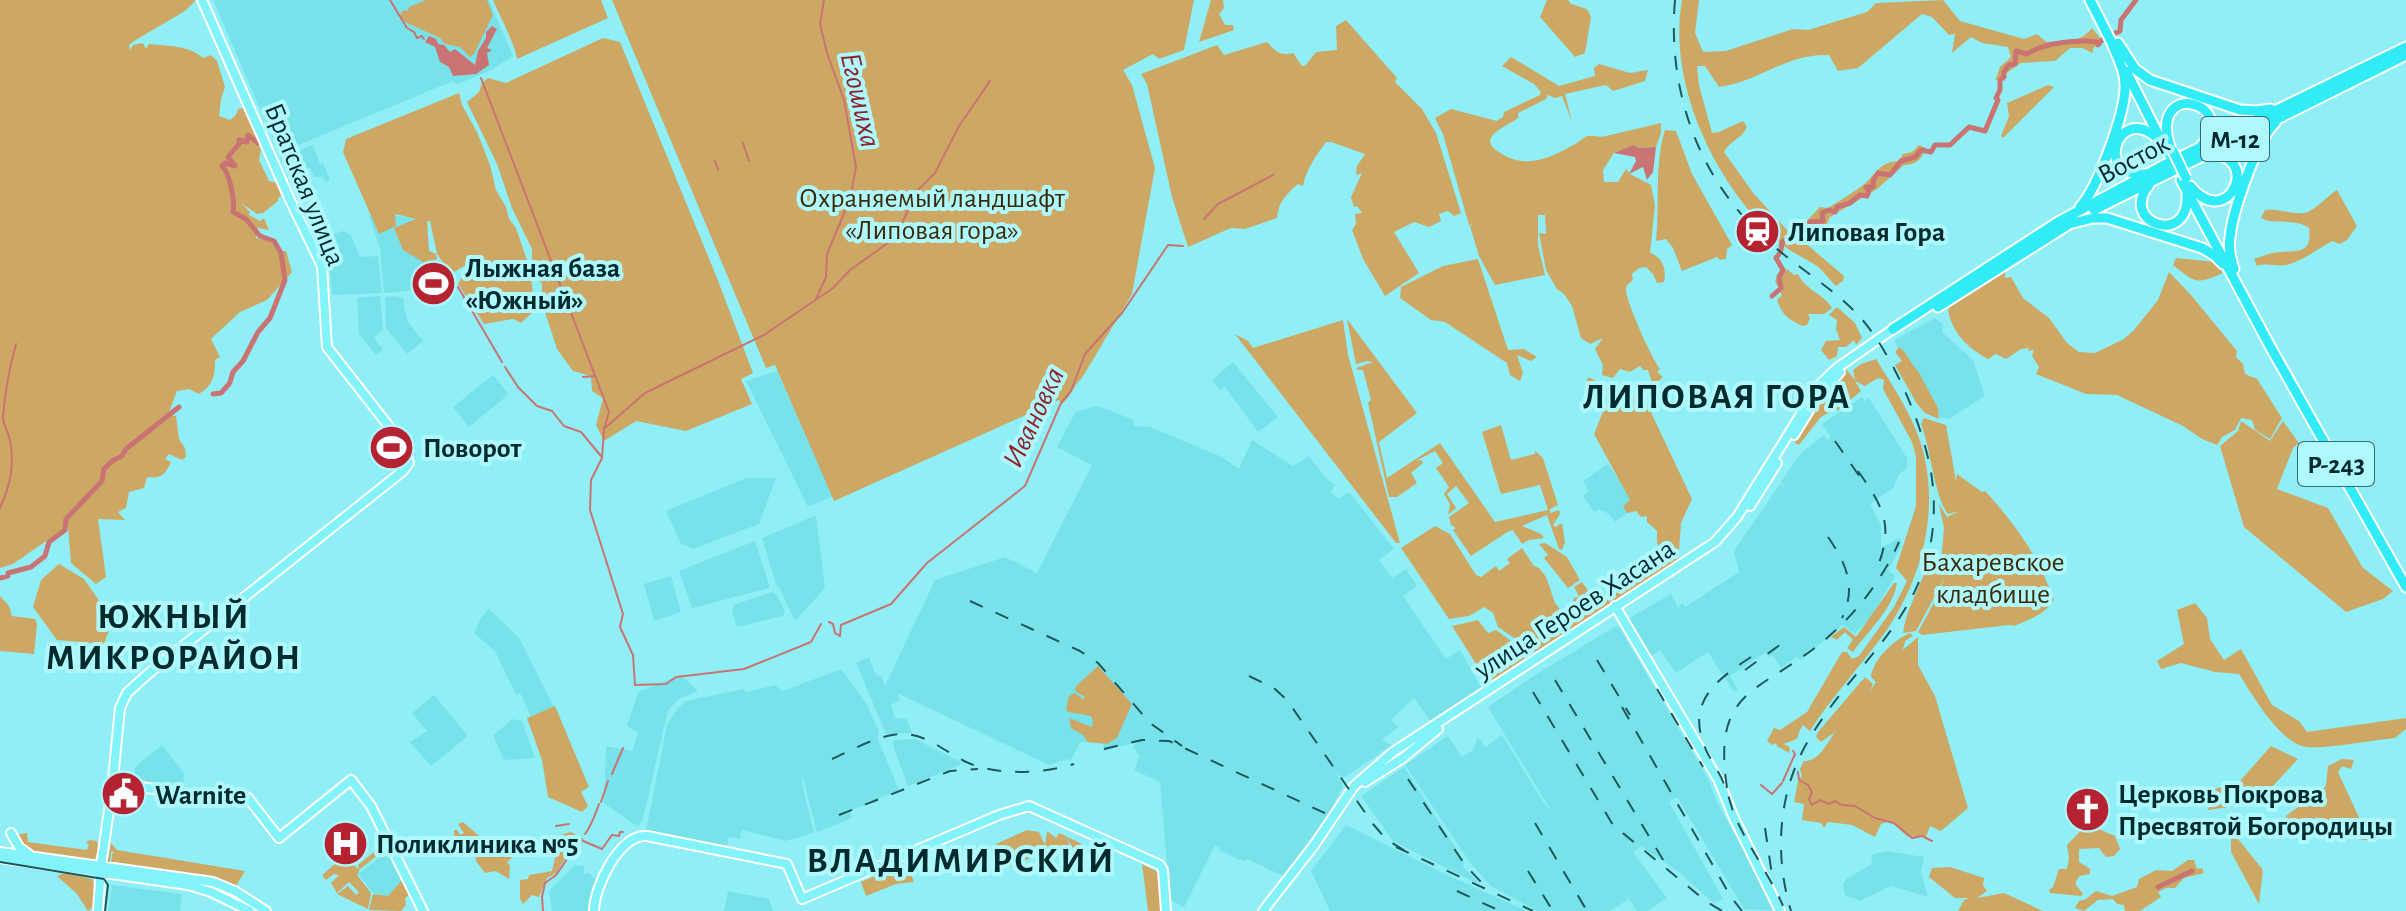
<svg xmlns="http://www.w3.org/2000/svg" width="2406" height="911" viewBox="0 0 2406 911" font-family="'Alegreya Sans',sans-serif">
	<style>
		.built { fill: #78e2ea }
		.green { fill: #cda864 }
		.water { fill: #c97472 }
		.lines { fill: none; stroke-linecap: round; stroke-linejoin: round }
		.stream { stroke: #c97472; stroke-width: 2 }
		.river { stroke: #c97472; stroke-width: 5 }
		.major-casing { stroke: #fff; stroke-width: 12 }
		.highway-casing { stroke: #fff; stroke-width: 13 }
		.major { stroke: #83f3fa; stroke-width: 8 }
		.highway { stroke: #31ebf7; stroke-width: 9 }
		.tram { stroke: #20575b; stroke-width: 2 }
		.rail { stroke: #20575b; stroke-width: 2; stroke-dasharray: 14 14; stroke-linecap: butt }
		.highway-bridge-casing { stroke: #fff; stroke-width: 13; stroke-linecap: butt }
		.highway-bridge { stroke: #31ebf7; stroke-width: 9 }
		.labels { text-anchor: middle; stroke-width: 8; stroke-linejoin: round; paint-order: stroke }
		.shield { fill: #aff9fe; stroke: #34696c; stroke-width: 2 }
		.shield-label { font-size: 26px; font-weight: bold; fill: #002b2e }
		.street-label { font-size: 28px; fill: #002b2e; stroke: #aff9fe }
		.park-label { font-size: 28px; fill: #3b2a07; stroke: #aff9fe }
		.poi-label { font-size: 28px; font-weight: bold; fill: #002b2e; stroke: #aff9fe; text-anchor: start }
		.water-label { font-size: 30px; font-style: italic; fill: #8b242b; stroke: #aff9fe }
		.district-label { font-size: 36px; font-weight: bold; letter-spacing: 2px; fill: #002b2e; stroke: #aff9fe }
	</style>
	<rect width="100%" height="100%" fill="#90eff6"/>
	<path class="built" d="M213,0H489L513,56L493,69L456,85L453,81L279,153Z
		M313,145L320,164L323,163L330,180L326,182L323,177H314L310,168L288,176L280,158Z
		M394,215L427,221L429,251L436,254L438,264L435,277H430L427,289L384,293L380,248L369,216Z
		M343,231L351,235L360,257L378,256L382,293L332,295L329,262L316,240Z
		M380,296L383,330L374,338L383,350L376,355L359,334L357,298Z
		M395,296L403,298L407,321L423,341L407,354L386,328L385,297Z
		M1935,318L1944,325L1942,332L1973,360L1985,396L1949,419L1934,417L1894,340Z
		M1233,362L1278,417L1258,432L1225,387L1220,390L1212,380Z
		M777,371L833,496L808,507L746,381Z
		M493,375L509,394L469,427L453,407Z
		M1862,397L1865,401L1869,398L1907,458V468L1899,474L1893,488L1870,504L1881,525V548L1898,539H1900L1901,546L1888,570L1895,576L1871,617L1855,634L1843,625L1800,660L1797,657L1781,668L1772,655L1769,657L1765,653L1730,676L1738,690L1734,692L1708,652L1676,673L1660,650L1648,658L1626,620L1671,594L1678,607L1682,603L1685,607L1739,572L1734,551L1780,484L1786,489L1781,482L1800,454L1824,435L1827,440L1831,437L1822,424Z
		M1096,405L1134,420L1133,426L1150,427L1222,457L1239,469L1252,440L1293,466L1309,456L1325,477L1335,485L1331,492L1339,499L1346,493H1350L1394,549L1379,560L1392,578L1406,569L1417,586L1403,596L1446,659L1460,650L1482,689L1432,723L1414,698L1391,720L1398,727L1382,740L1392,745L1383,751L1380,749L1381,753L1342,779L1333,767L1343,785L1330,812L1283,876L1247,859L1245,861L1240,860L1219,850L1220,847L1215,845L1184,907L1170,900L1160,782L1134,770L1140,756L1133,747L1137,742L1104,751L1103,743L1080,742L1071,761L1067,759L1049,765L897,693L900,700L891,705L895,718L907,719L912,733L886,734L856,663L869,657L876,675L882,677L885,686L935,580L1005,557L1037,573L1092,465L1057,447L1075,413Z
		M1608,464L1636,507L1615,522L1609,514L1599,509L1594,512L1583,496L1589,491L1583,481Z
		M746,478H776L759,524L693,549L681,544L666,511Z
		M816,515L825,588L795,621L779,587H777L762,538Z
		M755,541L770,588L692,608L679,571Z
		M671,576L681,612L654,621L644,584Z
		M772,592L777,595L785,611L783,616L737,627L732,612L733,605Z
		M489,609L519,638L554,707L531,716L520,693L516,695L495,651L474,633L481,618Z
		M1618,625L1708,779L1717,802L1777,911L1744,909L1677,797L1669,802L1723,899L1714,903L1711,901L1680,873L1641,846L1633,852L1667,898L1647,911H1637L1625,893L1628,900L1609,911H1537L1491,886L1471,864L1405,765L1448,736L1462,757L1473,750L1478,737L1486,747L1502,735L1543,802L1552,812L1488,707L1535,675Z
		M841,669L868,706L879,733L877,737L899,790L850,811L852,818L817,832L803,777L802,784L814,833L785,841L742,830L740,839L729,837L726,849L646,831L667,725L677,709L686,701L743,689L746,692L775,685L783,691Z
		M681,675L698,691L679,699L668,710L643,819L638,827L604,803L606,746L632,751L638,733L627,726L638,692Z
		M434,695L468,736L431,766L410,742L427,731L412,713Z
		M513,719L522,721L535,758L504,760L493,735Z
		M915,739L961,762L960,765L908,786L894,749L893,740Z
		M162,745L184,773L183,786L134,779L135,767Z
		M1404,767L1464,861L1463,867L1478,881L1476,883L1393,841L1361,796Z
		M1346,825L1441,872L1527,911H1330L1311,871Z
		M388,851L402,880L394,892L387,896L373,893L358,874Z
		M1887,851L1924,857L1921,872L1928,897L1891,886L1860,901L1845,895L1843,884L1846,879L1872,864L1871,855Z
		M575,865L584,866V874L589,873L598,882L592,911H552L549,891Z
		M112,885L182,894L180,911H108Z
		M728,891L769,899L773,911H724Z"/>
	<path class="green" d="M0,0H196L185,11L134,41L129,45L130,50L133,45L143,43L146,49L149,44C167,46 189,45 203,58L211,55L217,61L225,87L221,99L219,116L230,120L236,115L238,109L245,108L258,135L255,139L261,149L259,160L269,181L277,183L281,196L278,198V201L263,213L257,214L241,203L250,212L249,215L260,221L264,218L269,230L252,227L257,233L256,238L270,241L278,251H286L292,272L267,300L240,312L211,339L220,357L215,360C215,377 213,385 199,394L189,389L177,391L168,415L176,416L179,439L185,448L186,457L182,460L169,454L165,459L171,462C165,475 161,479 147,477L144,488L129,492L126,508L118,512L125,520L98,519L106,577L96,584L71,563L68,526L13,564L0,568Z
		M426,0H487L493,15L474,54L470,57L460,47L445,44L440,38L405,22L400,15L403,10L408,11L409,7Z
		M493,0H601L608,18L517,59C515,44 500,17 493,0Z
		M612,0H1194L1184,50L1159,59L1153,54L1123,70L1132,85L1155,168L1132,294L1082,378C1073,386 1071,396 1062,404L1059,400L834,501L775,365L766,368Z
		M1211,0H1223L1224,8L1219,14L1225,25H1233L1234,30L1199,42Z
		M1547,0H1568L1571,4L1587,9L1591,17L1585,53L1575,57L1540,17Z
		M1682,0H1699L1695,33L1703,52L1726,51L1793,29L1808,30L1867,12L1876,3L1943,0L1960,21L2024,39L2037,34L2046,42C2064,41 2081,43 2092,28L2101,39L2093,49V53L2082,48H2070L2055,61L2021,63L1995,81L2000,67L2011,57L2008,47L1982,43L1971,37L1952,53L1955,34L1949,35L1932,17L1922,14L1858,68L1838,71L1829,55C1786,53 1759,82 1719,87L1705,66H1697L1699,85L1712,133L1719,132L1743,121L1747,127C1742,139 1729,141 1724,152L1754,194L1787,230L1788,235L1795,233L1820,207L1828,208C1839,201 1851,194 1862,186C1875,176 1879,161 1899,161L1903,154L1912,152L1919,145L1926,148C1922,159 1916,165 1904,165L1877,189L1830,217L1826,226L1809,234L1804,242L1844,276L1843,281L1836,286C1829,279 1822,269 1814,264C1802,257 1789,251 1778,241C1716,185 1667,85 1682,0Z
		M1346,20L1397,78L1395,82L1422,109L1436,133L1461,213L1454,216L1448,211L1439,214L1441,221L1429,227L1414,222L1394,232L1419,273L1385,296L1363,259L1352,230L1356,224L1355,214L1362,213L1357,206L1354,207L1351,197L1362,173L1356,175L1357,166L1365,154L1331,142H1326C1316,156 1306,169 1303,186L1298,184C1286,194 1278,203 1277,218L1245,229L1231,228L1188,247L1172,197L1147,84L1141,74L1217,45L1224,55L1267,42C1276,52 1280,56 1293,53L1302,66L1306,65L1316,52L1337,50L1336,26Z
		M603,38L620,42L717,278L753,373L741,379L752,404L686,431L636,421L604,441L596,425L603,398L592,391L591,376L573,371L557,349L542,303V285L532,263V249L512,208L497,164L467,102L479,92L482,83L488,78L506,83Z
		M1511,57L1559,86L1595,76L1594,68L1599,64L1630,73L1648,70L1645,81L1613,91L1606,85L1565,94L1572,122L1562,96L1555,98L1548,95L1546,99L1518,113V118C1510,125 1477,136 1496,150C1524,171 1549,159 1577,143C1580,141 1583,138 1587,136C1593,135 1600,138 1606,136C1624,132 1643,127 1661,123V133L1656,147L1639,148L1633,145L1614,153L1603,170L1604,182H1618L1626,169L1630,174L1651,185L1655,205L1650,253C1662,257 1667,269 1664,282L1657,283L1653,274L1646,267L1639,268L1632,274L1633,280C1630,283 1626,284 1626,290C1626,301 1651,357 1660,369L1657,372L1663,377L1653,386L1648,370H1643L1640,366L1630,372L1620,369L1613,378L1602,375L1603,365L1595,349L1603,338L1590,344L1581,338L1572,306L1564,294L1557,289L1546,270L1539,233L1546,234L1545,215H1538V245L1545,275L1495,285L1479,256L1470,226L1474,224L1469,225L1443,134L1435,118L1451,109L1497,121L1503,117L1504,112L1540,95L1541,92L1534,84L1502,66Z
		M2048,85L2054,87L2003,138L2001,136L2009,116L2007,103Z
		M459,93L462,105L477,132L490,165L496,190L506,207L509,219L516,228L530,269L535,310L521,323L513,319L484,324L458,284L464,274L472,270V266H464L451,274L437,254L430,221H427L429,251L436,254L437,259L425,263L403,250L394,228L416,219L395,214L396,226L379,234L343,152L346,139Z
		M1665,130L1676,131L1692,174L1732,245L1727,249L1726,259L1720,260L1717,257L1682,271L1673,248L1666,239L1656,241C1660,206 1654,164 1665,130Z
		M2337,190L2357,226L2347,240L2340,244L2332,241C2318,249 2305,259 2290,264C2278,268 2268,262 2257,266L2254,259C2260,257 2267,254 2273,253C2292,249 2313,258 2309,228C2294,217 2276,226 2261,218L2265,210C2278,208 2293,215 2305,213C2316,210 2327,196 2337,190Z
		M2176,258L2215,262L2223,273C2195,285 2196,283 2173,265Z
		M1478,259L1508,350L1524,349L1537,357L1531,361L1517,355L1523,373L1520,381L1510,375L1507,363L1445,322L1431,320L1400,298L1401,287L1443,266Z
		M1787,269L1794,275L1798,274C1805,290 1823,293 1832,308L1824,314H1808L1810,318L1807,325L1802,326C1788,319 1782,315 1777,300L1782,295L1775,281L1777,277L1780,281L1781,275Z
		M2005,269V278L2011,277L2023,298L2049,318L2067,343L2079,352L2095,353L2124,339L2134,330L2158,300L2169,272L2191,295L2237,351L2236,357L2243,364L2245,374L2257,379L2282,418L2270,439L2255,430L2252,420L2241,418L2235,430L2222,437L2217,445L2202,439L2183,426L2117,395L2086,394L2036,374L2039,367L2032,356L2034,350L2028,351L2029,348L2021,349L2006,359L1996,354L1988,359C1968,348 1952,333 1948,310L1952,304Z
		M1837,307L1855,323L1862,338L1856,345L1854,340L1846,347H1838L1837,356L1829,360L1821,350L1826,341L1840,340L1836,329L1837,320L1829,315Z
		M1347,319L1417,413L1379,442L1387,478L1440,443L1495,522L1548,510L1540,485L1501,494L1482,432L1501,425L1511,460L1535,454V451L1543,458L1558,505L1550,509V513L1559,510L1560,514L1553,525L1555,527L1562,523L1565,542L1562,550L1559,549L1547,515L1522,526L1541,534L1544,538L1529,540L1522,544L1513,530L1509,531L1471,556L1453,530L1456,528L1451,525L1449,517L1469,503L1456,486L1447,494L1456,508L1448,515L1450,504L1444,494L1449,487L1436,468L1443,463L1435,451L1416,461L1421,460L1423,463L1411,473L1417,483L1397,497H1389L1368,403L1371,400L1363,370H1358L1356,368L1373,362L1367,361L1356,364Z
		M1343,320L1348,355L1400,543H1396L1235,334L1248,341L1253,348Z
		M1899,347C1908,353 1911,365 1918,371L1938,408L1939,419L1925,413L1917,404L1895,365L1902,361L1895,352Z
		M1876,359C1892,385 1910,411 1920,441C1942,507 1922,583 1881,638C1857,670 1831,698 1810,731L1803,725C1793,740 1805,737 1783,744L1790,747L1789,753L1777,746L1776,743L1773,745L1767,741L1774,728L1780,730L1807,712L1842,652H1847L1852,659L1859,656L1894,607L1907,581L1896,568L1916,506V457L1912,442L1883,389L1884,380L1878,378L1865,386L1855,381L1861,391L1837,411L1834,409L1820,418L1799,445L1795,443L1796,437L1831,383L1846,369L1855,380L1853,370L1861,364Z
		M1588,377L1624,394L1636,396L1645,400L1648,406L1692,499L1681,523L1679,551L1664,555L1657,543V531L1647,522V516L1641,517L1636,511L1627,513L1623,506L1630,500L1594,434L1604,409L1597,396L1585,389Z
		M1924,418L1946,425L1956,481L1957,474L1982,492L1985,491C2017,526 2038,556 2054,600C2046,614 2028,620 2014,626L2010,625L1922,635L1918,632L1937,597L1945,577L1916,631L1903,633C1906,608 1922,584 1930,559H1936L1934,572L1937,575L1940,573L1944,528L1939,504L1947,517L1959,511L1948,514C1934,496 1931,449 1921,424Z
		M2241,421L2270,441L2283,421L2299,443L2293,448L2277,489L2328,508L2363,568L2393,591L2383,599L2346,612L2244,527L2220,446L2238,431Z
		M1435,526L1450,534L1476,575L1481,577L1496,566L1499,571L1510,563L1507,559L1522,548L1534,566L1539,568L1546,577L1555,603L1564,614L1570,610L1574,598L1579,596L1574,587L1582,582L1598,605L1659,564L1675,558L1680,560L1535,652L1498,627L1493,613L1484,607L1469,616L1449,619L1401,548Z
		M1545,543L1567,557L1580,580L1568,588L1544,558L1548,555L1539,544Z
		M59,564L84,579L98,599L109,630L104,644L57,640L33,607L41,580Z
		M1894,583H1897C1893,609 1868,631 1853,652L1847,648L1853,640L1845,632L1837,640L1831,637L1844,627L1856,637Z
		M0,596L9,606L12,616L35,619L37,624L34,654L0,651Z
		M2195,603L2207,618L2210,639L2224,660L2241,649L2272,705L2299,721L2307,732L2406,718V729L2395,738C2372,740 2329,749 2307,747C2281,745 2252,694 2239,674L2215,672L2181,663L2161,669L2157,661L2184,644L2177,610Z
		M1478,620L1488,633L1496,630L1530,655L1488,683L1452,626Z
		M1910,633L1913,636L1905,641L1903,650L1918,637V665L1935,696L1968,808L1941,831L1930,826L1926,837L1907,836L1890,821L1881,824L1875,837L1852,825L1828,822L1824,828L1821,823L1802,820L1804,804L1794,802L1798,781L1802,776L1800,769L1804,761C1818,762 1827,744 1835,732L1821,742L1816,737L1818,732L1865,677L1873,684L1870,691L1876,682L1871,677C1873,659 1894,640 1910,633Z
		M1098,666L1132,704L1117,738L1107,744L1088,742L1083,735L1071,728L1069,718L1092,727L1093,721L1091,716L1068,712L1066,709L1069,696L1075,693L1083,699L1085,697L1075,691L1076,686Z
		M555,706L589,787L581,792L588,806L582,812L548,797L542,760L527,718Z
		M2271,746L2298,759L2257,803L2208,810L2215,789L2240,781Z
		M2342,759L2354,760L2351,769L2342,766L2338,772L2370,841C2350,837 2327,837 2317,817L2309,821L2308,836L2294,839L2286,816L2326,786L2328,766Z
		M2231,820L2235,825L2238,839L2263,870L2259,904L2231,852Z
		M463,822L499,853L505,852L512,858L507,862L510,866L509,879L496,871L485,873L476,861V858C467,851 453,843 454,830H457L460,835L464,833L458,824Z
		M2087,824L2115,836L2120,849L2114,856L2106,857L2099,848L2079,849V862L2090,869V874L2080,876L2076,881V885L2083,894L2081,896L2050,893L2049,890L2053,887L2059,869H2067L2069,858L2067,845Z
		M1027,830L1039,832L1045,845L1047,831L1056,838L1059,833L1082,844L1073,848L1067,838L1070,847L1065,849L1063,845L1053,849L1054,854L1041,860L1038,855L1006,868L994,863L991,856L996,844Z
		M571,832L580,837L569,847L567,856L556,873L547,878L539,897L532,895L523,904L520,899V880L528,879L529,875L552,871L556,854L553,837Z
		M27,833L28,842L87,850L89,844L86,843L89,840L97,841L98,846L99,842V861L97,860V854L94,862L32,853L24,850L15,835Z
		M111,843L117,850L245,871L236,886L210,877L111,866L112,854L115,852H111L110,862H107Z
		M385,843L387,848L360,869L357,875L371,893L368,909L337,894L348,886L356,895L359,892L349,882L337,893L331,883L339,875L334,874L326,880L322,875L342,858L359,869L358,865Z
		M2188,860H2194L2197,869L2202,868L2204,873L2184,878L2175,888H2166L2158,892L2161,897L2140,911H2125L2124,905L2117,904L2113,899L2098,900L2084,911L2075,908L2079,901L2086,899L2096,891L2112,896L2137,887L2139,879L2156,870L2172,871Z
		M907,863L914,882L896,884L866,896L861,882Z
		M1142,864L1160,873L1164,911H1148Z
		M1950,867L1984,878L1983,885L1987,891L1977,898L2004,893L2043,911H1958L1964,900L1969,898H1955L1929,877L1932,868Z
		M65,873L92,879L94,884L96,881L94,911L91,908L88,911L77,894L57,876Z
		M403,879L415,901L409,895L405,898L406,905L401,911L369,910L373,894L388,896Z"/>
	<path class="water" d="M492,26L497,29L487,48L492,50L487,53L489,65L476,74L453,76L449,67L440,62L435,47L425,42L429,36L436,39L438,44L444,45L450,52L455,49L475,65L478,51L486,38V32Z
		M1633,145L1639,148L1656,147L1653,172L1647,180L1643,167L1629,174L1636,161L1635,157L1614,153Z"/>
	<g class="lines">
		<path class="stream" d="M390,0L407,28L414,32L417,38L422,36L424,39
			M481,78L609,412L604,429L602,458L591,480L590,510L623,614L620,627L633,655L635,685L666,684L676,677L744,669L811,642L821,624
			M743,143L749,161
			M715,161L718,170
			M1204,219L1218,204L1273,175
			M458,287L502,362
			M816,299L826,277L827,254L850,199L856,167L844,100L827,53L820,24L824,0
			M505,367L518,387L537,406L552,411L564,426L581,432L601,456
			M583,377L594,376
			M605,428L645,393L764,335L833,288L850,270L888,243L904,219L917,191L935,173L959,126L990,81
			M0,508C10,486 15,465 10,441C9,433 3,425 3,417C5,392 9,369 16,344
			M829,622L833,624L835,633L840,636L841,625L891,604L927,563L1025,486L1061,403L1071,391L1085,354L1122,313L1168,245L1183,246
			M1798,772L1799,780L1808,785L1812,792L1809,799L1812,805L1820,800L1829,804L1835,801L1842,805L1855,806L1875,818L1894,823L1912,838L1922,836L1932,841
			M612,774L623,748
			M1783,781L1795,754L1793,751
			M1761,785L1772,794L1782,783
			M601,802L608,781
			M556,826L569,824
			M585,834C592,825 595,814 599,804
			M581,840L602,849L612,835L619,836L620,832H623
			M543,911L542,897L545,883L556,875C560,868 570,859 570,849L575,847L582,839"/>
		<path class="river" d="M1781,250L1782,242L1785,240L1791,241L1795,237L1802,240L1803,231L1810,222L1823,221L1822,213L1829,210L1835,212L1837,207L1850,203L1860,195L1867,196L1869,191L1866,187H1873V181L1878,173L1890,175L1901,161L1915,157L1921,150L1931,152L1935,145H1950L1969,127L1985,131L1998,100L1996,98L2000,90V80L2004,77V72L2009,65L2015,64L2016,51L2027,54C2044,43 2077,39 2097,42L2098,45L2103,39L2120,31L2121,20L2136,0
			M1772,296L1781,288L1779,277L1783,270L1776,258L1779,254
			M230,382L233,372L243,361L258,332L270,318L285,280L281,253L274,241L260,236L246,219L233,212C235,201 230,174 222,166L225,163L235,166L228,157L239,144V140L247,142L248,135L258,143L263,141
			M213,394L221,393L229,384
			M0,578L8,576V573L31,567L45,556L49,542L65,530L66,519L102,481L104,469L112,461L122,456L126,449L179,407
			M2158,887L2192,871"/>
		<defs>
			<path id="major" d="M1794,435L1816,399L1840,372
				M1750,506L1777,463
				M1615,606L1719,781L1734,818L1780,911
				M1365,782L1403,758L1438,729
				M113,783L220,799L241,794L248,798L279,838L351,780L371,806L423,911
				M11,833L19,847L30,855
				M0,852L213,882L235,891L266,911
				M0,858L188,885L211,892L250,911
				M98,911L101,866L112,789L120,708L127,693L149,673L403,471L409,463L405,447L327,347L322,266L290,200L202,0
				M594,911C594,887 620,833 647,836L787,864L802,899L999,815L1029,806L1160,865L1163,870L1166,911
				M1263,911L1315,844L1354,786L1393,752L1715,542L1737,517L1819,385L1837,368L1893,329"/>
			<path id="highway" d="M2090,0L2116,51
				M2118,43L2135,69L2150,80L2240,110L2257,111L2271,109
				M2126,71L2168,154
				M2170,147C2148,77 2241,103 2201,146
				M2146,174C2093,178 2117,104 2156,137
				M2181,180L2271,348L2406,587
				M2149,185C2118,223 2190,248 2187,194
				M2190,186C2230,234 2264,151 2206,154
				M2080,207C2098,188 2124,115 2125,89C2126,73 2119,60 2113,46
				M2094,210L2406,55
				M2069,224L2093,218H2107L2202,248L2214,255L2223,264
				M2234,269C2231,259 2228,249 2230,238C2232,212 2257,140 2275,123
				M1938,307L2074,221
				M1893,329L2058,222L2168,163L2406,47"/>
		</defs>
		<use href="#major" class="major-casing"/>
		<use href="#highway" class="highway-casing"/>
		<use href="#major" class="major"/>
		<use href="#highway" class="highway"/>
		<path class="tram" d="M0,862L104,879L108,885L105,911"/>
		<path class="rail" d="M1675,0C1667,93 1700,183 1771,244C1800,269 1834,289 1860,317C1894,355 1929,437 1933,488C1943,608 1861,651 1808,741C1778,792 1774,855 1791,911
			M1835,441L1862,480
			M1858,471C1881,504 1894,523 1879,563
			M1828,537C1846,563 1857,587 1842,618
			M970,601L1080,651L1098,663L1150,723L1182,746
			M1751,657C1718,679 1687,700 1704,745C1709,759 1719,770 1724,784C1729,795 1731,808 1736,819C1750,849 1770,876 1783,906
			M1597,660L1630,715
			M1745,670L1788,639
			M1249,676L1274,688L1287,700L1373,824L1386,839L1405,851
			M1555,680L1665,863
			M1657,689L1703,767
			M1533,692L1613,825L1707,902L1722,911
			M1622,707L1731,897L1742,911
			M1104,749L1142,740L1169,741L1329,815
			M832,759C854,749 878,735 902,734C926,734 943,750 964,761C994,776 1042,774 1074,764
			M1408,779L1465,865L1482,883
			M1727,788C1713,692 1753,695 1816,647C1851,620 1881,583 1899,542
			M839,815L950,771L978,769
			M1535,823L1587,911
			M1765,828L1772,875
			M1396,847L1533,911
			M1528,871L1553,911
			M1457,891L1500,911"/>
		<defs>
			<path id="highway-bridge" d="M2173,151L2186,178"/>
		</defs>
		<use href="#highway-bridge" class="highway-bridge-casing"/>
		<use href="#highway-bridge" class="highway-bridge"/>
	</g>
	<defs>
		<symbol id="station-disc" viewBox="-11 -11 22 22"><circle r="9.5" fill="#b52332" stroke="#aff9fe"/><path d="M-3-6H3Q5-6 5-4V2Q5 4 3 4L4.5 6H3L1.5 4h-3L-3 6H-4.5L-3 4Q-5 4-5 2V-4Q-5-6-3-6ZM-3.5-4v3h7v-3ZM-3.5 1v1.5H-2V1ZM2 1v1.5H3.5V1Z" fill="#fff"/></symbol>
		<symbol id="stadium-disc" viewBox="-11 -11 22 22"><circle r="9.5" fill="#b52332" stroke="#aff9fe"/><path d="M0-5a6.5 5 0 1 0 0 10a6.5 5 0 1 0 0-10ZM-3.5-1.8h7v3.6h-7Z" fill="#fff"/></symbol>
		<symbol id="civic-disc" viewBox="-11 -11 22 22"><circle r="9.5" fill="#b52332" stroke="#aff9fe"/><path d="M-.6-6.5H3V-4.5H.6V-3L4-1V1h2V6H-6V1h2V-1L-.6-3ZM-1.2 2.5V6h2.4V2.5Z" fill="#fff"/></symbol>
		<symbol id="church-disc" viewBox="-11 -11 22 22"><circle r="9.5" fill="#b52332" stroke="#aff9fe"/><path d="M-1.2-6h2.4v3.5h3.3v2.4h-3.3V6h-2.4V-.1h-3.3v-2.4h3.3Z" fill="#fff"/></symbol>
		<symbol id="hospital-disc" viewBox="-11 -11 22 22"><circle r="9.5" fill="#b52332" stroke="#aff9fe"/><path d="M-5-5h3v3.5h4V-5h3V5h-3V1.5h-4V5h-3Z" fill="#fff"/></symbol>
	</defs>
	<g fill-rule="evenodd">
		<use href="#station-disc" x="1732" y="206" width="51" height="51"/>
		<use href="#stadium-disc" x="408" y="258" width="51" height="51"/>
		<use href="#stadium-disc" x="366" y="422" width="51" height="51"/>
		<use href="#civic-disc" x="98" y="768" width="51" height="51"/>
		<use href="#church-disc" x="2062" y="784" width="51" height="51"/>
		<use href="#hospital-disc" x="320" y="818" width="51" height="51"/>
	</g>
	<g class="labels">
		<g class="shield">
			<rect x="2201" y="117" width="68" height="44" rx="6"/>
			<rect x="2298" y="442" width="76" height="44" rx="6"/>
		</g>
		<g class="shield-label">
			<text x="2235" y="148">М-12</text>
			<text x="2336" y="473">Р-243</text>
		</g>
		<g class="street-label">
			<text transform="translate(2133 158) rotate(-28)" y="10">Восток</text>
			<text transform="translate(306 184) rotate(68)" y="10">Братская улица</text>
			<text transform="translate(1574 608) rotate(-33)" y="10">улица Героев Хасана</text>
		</g>
		<g class="park-label">
			<text x="932" y="207">Охраняемый ландшафт<tspan x="932" dy="32">«Липовая гора»</tspan></text>
			<text x="1993" y="571">Бахаревское<tspan x="1993" dy="32">кладбище</tspan></text>
		</g>
		<g class="poi-label">
			<text x="1788" y="241">Липовая Гора</text>
			<text x="465" y="277">Лыжная база<tspan x="465" dy="32">«Южный»</tspan></text>
			<text x="423" y="457">Поворот</text>
			<text x="2118" y="803">Церковь Покрова<tspan x="2118" dy="32">Пресвятой Богородицы</tspan></text>
			<text x="155" y="804">Warnite</text>
			<text x="376" y="853">Поликлиника №5</text>
		</g>
		<g class="water-label">
			<text transform="translate(861 100) rotate(77)" y="10">Егошиха</text>
			<text transform="translate(1033 417) rotate(-65)" y="10">Ивановка</text>
		</g>
		<g class="district-label">
			<text x="1717" y="408">ЛИПОВАЯ ГОРА</text>
			<text x="174" y="628">ЮЖНЫЙ<tspan x="174" dy="41">МИКРОРАЙОН</tspan></text>
			<text x="961" y="872">ВЛАДИМИРСКИЙ</text>
		</g>
	</g>
</svg>
